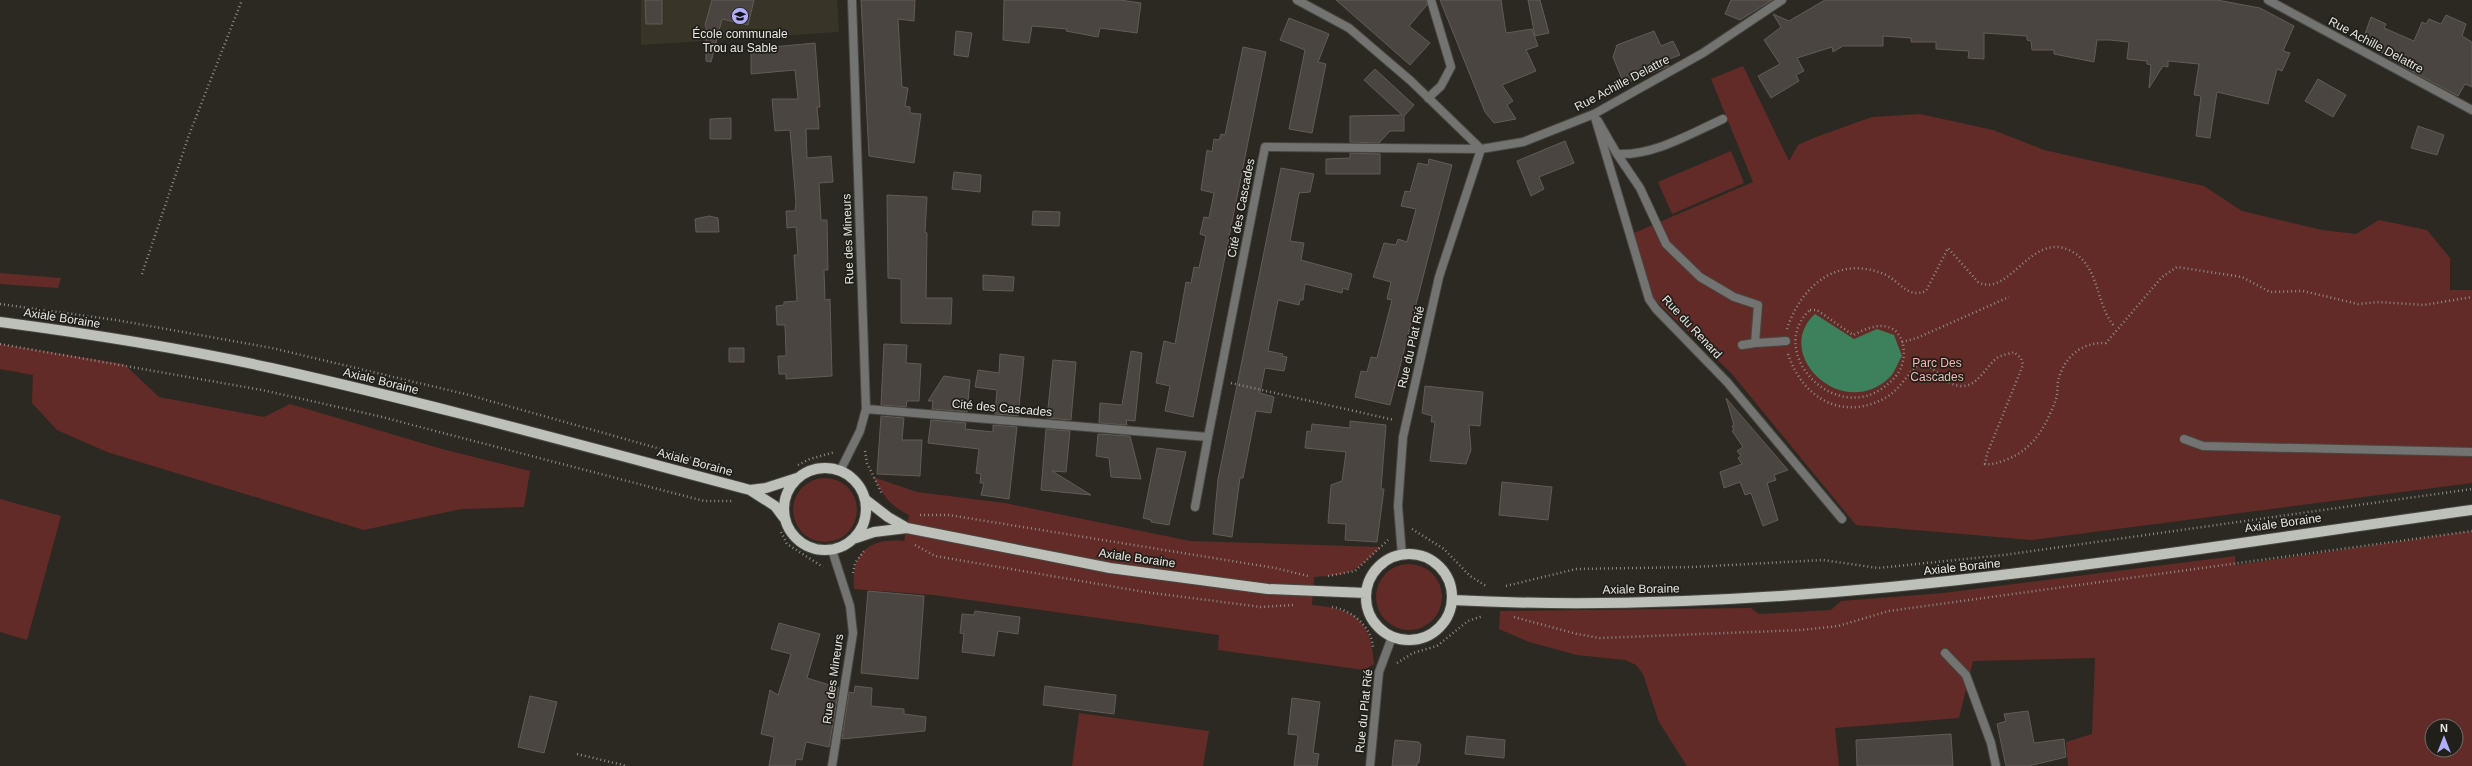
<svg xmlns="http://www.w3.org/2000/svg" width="2472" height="766" viewBox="0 0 2472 766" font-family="Helvetica,sans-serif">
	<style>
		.built { fill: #383428 }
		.green { fill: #632b28; fill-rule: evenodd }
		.water { fill: #3d805c }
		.building { fill: #4b4541; stroke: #625b56 }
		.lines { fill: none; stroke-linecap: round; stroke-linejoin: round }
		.lane-casing { stroke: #494741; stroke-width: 10 }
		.street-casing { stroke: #494741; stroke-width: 10 }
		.primary-casing { stroke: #494741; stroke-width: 12 }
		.path { stroke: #8e8c87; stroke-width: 2.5; stroke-dasharray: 1 3; stroke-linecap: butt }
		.lane { stroke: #737471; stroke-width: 8 }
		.street { stroke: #737471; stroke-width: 8 }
		.primary { stroke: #bec0ba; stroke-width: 10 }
		.labels { text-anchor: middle; stroke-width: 3.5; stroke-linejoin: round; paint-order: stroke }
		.poi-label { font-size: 12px; fill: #e7e6e2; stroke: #211f19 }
		.street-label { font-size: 12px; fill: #e7e6e2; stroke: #211f19 }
		.park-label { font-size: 12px; fill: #f3b6b0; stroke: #211f19 }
	</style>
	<rect width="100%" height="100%" fill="#2b2922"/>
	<path class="built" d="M641,0H837L839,32L641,45Z"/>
	<path class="green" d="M1743,66L1789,161L1798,145L1816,137L1872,117L1920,114L1993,130L2044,150L2204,186L2242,211L2322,230L2356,234L2379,220L2427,230L2450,258V290H2472V483L2032,540L1856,525L1732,374L1654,299L1634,233L1753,182L1711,79Z
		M1731,151L1744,183L1672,214L1658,182Z
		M0,273L61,278L58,288L0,284Z
		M0,344L124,364L159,397L264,417L290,404L442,449L530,471L524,507L461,509L364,530L107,452L57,430L32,403L33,375L0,369Z
		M873,477L917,492L1005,503L1190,541L1381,547C1355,572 1351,575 1314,577L1312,605C1354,609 1371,618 1374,664L1364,670L1218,650L1219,635L934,595L854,589C851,552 869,538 904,541L909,515C888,504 885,497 873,477Z
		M793 510a32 32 0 1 1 64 0a32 32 0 1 1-64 0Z
		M0,499L61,516L27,640L0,632Z
		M2472,531V766H2068L2066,742L2092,734L2095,658L1973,661L1959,718L1835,728L1839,766H1687L1659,722L1643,674L1636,665L1625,660L1577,655L1529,642L1499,629L1500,611L1751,608L1759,614L1831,610L1841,601L1943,593L2235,556L2236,565ZM2432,726H2456V750H2432Z
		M1376 597a33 33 0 1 1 66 0a33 33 0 1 1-66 0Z
		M1079,713L1209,731L1203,766H1072Z"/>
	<path class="water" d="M1815,314L1854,339L1877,329L1894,335L1902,356C1898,362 1895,372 1890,377C1843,423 1771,354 1815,314Z"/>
	<path class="building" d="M645,0H662V24H646Z
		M712,0H754L748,25L722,19L711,62L706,61V26L705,25Z
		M861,0H915L914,21L898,19L902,87L908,88L905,106L910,107V113L921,114L914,163L869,156Z
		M1004,0H1120L1141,3L1137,33L1100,28L1098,37L1066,31L1067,29L1032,26L1029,43L1003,40Z
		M1336,0H1426L1427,5L1409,26L1430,43L1410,65Z
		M1440,0H1501L1506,33L1532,29L1538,46L1526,50L1536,71L1502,85L1513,101L1507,105L1516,119L1494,123L1485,112Z
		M1528,0H1540L1549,33L1535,36Z
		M1731,0H1772L1740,20L1725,14Z
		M1825,0H2217L2260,8L2294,26L2283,51L2290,53L2282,71L2277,69L2268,104L2217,92L2210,138L2196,136L2201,96L2194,95L2199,64L2168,61V67L2163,66L2149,88L2151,65L2147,64V61L2127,59L2129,42L2110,40H2097L2094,62L2054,54V50H2032L2031,41L2027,40V36L1984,33V59L1968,58L1969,51L1936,49V42H1911V38L1883,36V46H1843L1833,52L1832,47L1797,58L1804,71L1796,75L1799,81L1771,98L1758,76L1780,64L1764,40L1781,27L1773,14L1789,21Z
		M2446,15L2466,24L2462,36L2472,42V87L2465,84L2458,96L2406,68L2365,42L2364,37L2371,17L2386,24L2384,28L2414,41L2422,22L2426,24L2429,19L2441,24Z
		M1289,18L1329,34L1318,62L1326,64L1312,133L1289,129L1305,50L1280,40Z
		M956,31L972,33L968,57L954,55Z
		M1654,31L1661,46L1673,41L1680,55L1667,60L1669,66L1624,84L1613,57L1617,45Z
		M815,43L820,107H817L819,129H806L807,158L831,156L833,182L819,183L821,220H827L828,270H824L825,300L830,299L832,376L786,379V374H779L778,356H786V352L785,325H777L776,306L784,305V302L797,301L794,255H798L796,227L787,228L786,211H795L796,203L790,130L775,131L772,99H798L795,70L751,74V49Z
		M1243,47L1266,52L1193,417L1165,411L1170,386L1156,383L1164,341L1175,344L1186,282L1191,283L1194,267L1199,268L1206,236L1200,234L1204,217L1209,218L1214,193L1201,190L1207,150L1212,152L1214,139L1219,140L1221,134L1225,135Z
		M1375,69L1414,105L1404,116V131H1390L1379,143L1350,142V116L1402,115L1364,80Z
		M2318,79L2346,95L2333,117L2305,101Z
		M731,118V139H710V119Z
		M2418,126L2444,135L2437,155L2411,148Z
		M1565,141L1574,163L1539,177L1544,189L1531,196L1517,161Z
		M1350,153L1380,154V174H1326V159L1350,158Z
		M1429,159L1452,165L1390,405L1355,397L1361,371L1367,372L1371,357L1377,358L1392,300L1387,299L1391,282L1373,277L1384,243L1396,245L1398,239L1407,242L1416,209L1401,206L1405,191L1410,192L1418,163L1428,165Z
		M1281,168L1314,174L1310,192L1299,193L1290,241L1304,243L1301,260L1352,274L1348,290L1343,288L1342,293L1305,284L1303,300H1300L1299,305L1278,300L1268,351L1283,354L1282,356L1287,357L1284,371L1265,368L1260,393L1274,397L1271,413L1256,411L1243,478H1240L1232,537L1213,534L1218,479Z
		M954,172L981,175L980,192L952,189Z
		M887,195L927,197L925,232L927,233L926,298H952L951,324L901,323V279L888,278Z
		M1033,211L1060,212L1059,226L1032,225Z
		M709,216L718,218L719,232H696L695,219Z
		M983,275L1014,277L1013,291L983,290Z
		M884,344L907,345L906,363L921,364L919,401H907L906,407L881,405Z
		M729,348H744V362H729Z
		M1131,351L1142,353L1135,421L1126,420L1127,425L1099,423L1100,403L1122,405Z
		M1000,354L1024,357L1018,416L995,414L997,390L975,387L978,370L999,373Z
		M1053,360L1076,362L1071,420L1047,418Z
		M944,376L970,380L967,412L932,409L933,401H928Z
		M1425,386L1483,392L1480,426L1469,425L1471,450L1466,464L1430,461L1435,422H1431L1432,416L1422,413Z
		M1726,398L1788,470L1774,475L1776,480L1767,483L1778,520L1763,526L1751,493L1745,495L1740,482L1724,488L1720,472L1742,464L1738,458L1741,456L1737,451L1743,447L1732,431L1734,430L1732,426L1734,425Z
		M881,416L904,418L902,440H922L920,476L877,474Z
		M931,420L966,423L965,429L993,432V425L1017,427L1009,499L981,495L984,483H980L981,474L976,473L979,449L928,443Z
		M1350,421L1386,425L1381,489H1384L1377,542L1345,540L1346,524L1328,523L1331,485L1342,481L1346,452L1305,448L1307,431L1311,432L1312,424L1350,428Z
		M1046,429L1070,431L1066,472L1052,471L1091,495L1041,490Z
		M1098,434L1130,436L1141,479L1111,477L1109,458L1096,456Z
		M1157,448L1186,452L1169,525L1151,522V520L1143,518Z
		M1502,482L1552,487L1548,520L1499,515Z
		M868,591L924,596L918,679L861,673Z
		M975,611L1020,617L1018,634L998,631L994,656L962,652L964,634L960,633L962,614L974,615Z
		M779,623L820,634L807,678L839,688L829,747L806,742L802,760L796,759L795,766H769L774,737L761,734L770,690L778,695L791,654L771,649Z
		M855,686L872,688L871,706L904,709V714L926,717L925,731L842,739L849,692L854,693Z
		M1045,686L1116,695L1114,714L1043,705Z
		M530,696L557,702L544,753L518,747Z
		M1292,698L1320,702L1313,753L1319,754L1317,766H1294L1298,735L1288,734Z
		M2028,711L2034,743L2064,739L2066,757L2029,766H2006L1997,724L2006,721L2004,714Z
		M1951,734L1953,766H1857L1856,740Z
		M1467,736L1505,740L1504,758L1465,754Z
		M1395,740L1419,742L1421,745L1419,763H1417V766H1392Z"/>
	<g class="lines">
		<defs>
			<path id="lane" d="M1598,121L1617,154C1653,156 1690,134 1723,119
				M1617,154L1640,188L1666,244L1700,277L1734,297L1758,305L1755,343L1786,341
				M1742,345L1755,343
				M2184,439L2203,446L2472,452"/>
			<path id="street" d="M1297,0L1349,28L1411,81L1481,149
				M2268,0L2472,110
				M1428,98L1441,86L1451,67L1431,0
				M1594,114L1649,299L1656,309L1727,382L1842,519
				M866,409L1208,437L1265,147L1481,149L1523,142L1594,114L1703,53L1782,0
				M840,471L860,431L866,409L852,0
				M1195,507L1208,437
				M1402,555L1398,506L1403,437L1439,277L1481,149
				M1945,653L1966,675L1991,743L1996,766
				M832,766L853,633L850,606L832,550
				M1370,766L1379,672L1392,637"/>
			<path id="primary" d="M0,322C91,334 181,348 271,368C432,404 591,448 750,490L775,506L784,518
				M784 509a41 41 0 1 1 82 0a41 41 0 1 1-82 0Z
				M750,490L766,488L797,478
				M866,500L888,517L907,528
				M856,538L874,532L907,528L1110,568L1268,589L1366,593
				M1366 597a43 43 0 1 1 86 0a43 43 0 1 1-86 0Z
				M1452,600C1795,618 2134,557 2472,510"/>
		</defs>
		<use href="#lane" class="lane-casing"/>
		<use href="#street" class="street-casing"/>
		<use href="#primary" class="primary-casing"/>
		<path class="path" d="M142,274L189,135L242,0
			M0,304L116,320L272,348L469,395L728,468
			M1810,310H1817L1853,335C1861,331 1872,326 1881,326C1907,326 1909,361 1896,376C1844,437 1762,354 1810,310Z
			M1787,329C1801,286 1837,255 1884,274C1900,281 1907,299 1926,291L1948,248L1978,282C2009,299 2031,230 2071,251C2100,266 2095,303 2114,326
			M1902,342L1917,338L2009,297
			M0,344L262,390L378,416L704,501H732
			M1788,354C1803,399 1843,422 1887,397C1900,389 1907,374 1919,364C1937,364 1942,385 1961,386C1978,387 1985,367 1997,358C2001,355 2009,354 2014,352L2021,358L2023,365L1987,454L1985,464C1994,465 2000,462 2008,459C2034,449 2047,424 2056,399C2058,393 2057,387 2058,381C2064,357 2081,342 2106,343L2162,277L2177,267L2242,277L2270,292L2303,291L2358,304L2379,302L2424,305L2472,297
			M1231,383L1394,420
			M865,451L867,463L882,494
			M798,465L810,459L835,452
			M920,515H949L1275,568L1308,576
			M1412,529L1444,549L1470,576L1486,586
			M781,532L787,544L823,567
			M915,545L935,556L1145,592L1261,607L1293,605
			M853,573L855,563L864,551
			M1328,576L1355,571L1388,540
			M1506,586L1576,569L1693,567L1823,560L1878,568L2004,555L2472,489
			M1332,607C1352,610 1372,627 1373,648
			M1514,617L1577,634L1600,638L1802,630L1838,626L1889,611L2472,531
			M1397,663L1413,653L1437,646L1468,621L1483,616
			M577,754L627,766"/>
		<use href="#lane" class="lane"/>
		<use href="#street" class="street"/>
		<use href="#primary" class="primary"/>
	</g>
	<defs>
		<symbol id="school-disc" viewBox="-11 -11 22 22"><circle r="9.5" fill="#b0aefa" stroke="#211f19"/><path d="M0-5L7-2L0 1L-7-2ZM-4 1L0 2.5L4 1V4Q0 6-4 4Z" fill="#111"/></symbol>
	</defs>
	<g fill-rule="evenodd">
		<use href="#school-disc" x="730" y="6" width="20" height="20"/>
	</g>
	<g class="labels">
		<g class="poi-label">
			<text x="740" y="38">École communale<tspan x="740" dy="14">Trou au Sable</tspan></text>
		</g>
		<g class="street-label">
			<text transform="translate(2376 45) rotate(28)" y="4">Rue Achille Delattre</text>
			<text transform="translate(1622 83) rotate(-28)" y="4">Rue Achille Delattre</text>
			<text transform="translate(1241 208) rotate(-79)" y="4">Cité des Cascades</text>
			<text transform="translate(848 239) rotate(-92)" y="4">Rue des Mineurs</text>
			<text transform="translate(62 318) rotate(9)" y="4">Axiale Boraine</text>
			<text transform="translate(1692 327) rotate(47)" y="4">Rue du Renard</text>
			<text transform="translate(1411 347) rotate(-77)" y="4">Rue du Plat Rié</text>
			<text transform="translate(381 381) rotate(14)" y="4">Axiale Boraine</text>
			<text transform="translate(1002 408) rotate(5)" y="4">Cité des Cascades</text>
			<text transform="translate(695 462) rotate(15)" y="4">Axiale Boraine</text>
			<text transform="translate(2283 523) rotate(-8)" y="4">Axiale Boraine</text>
			<text transform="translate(1137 558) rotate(8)" y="4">Axiale Boraine</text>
			<text transform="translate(1962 567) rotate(-6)" y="4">Axiale Boraine</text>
			<text transform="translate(1641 589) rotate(-1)" y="4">Axiale Boraine</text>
			<text transform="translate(833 679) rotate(-82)" y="4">Rue des Mineurs</text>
			<text transform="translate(1364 711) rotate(-84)" y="4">Rue du Plat Rié</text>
		</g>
		<g class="park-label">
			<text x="1937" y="367">Parc Des<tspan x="1937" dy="14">Cascades</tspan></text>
		</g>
	</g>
	<g transform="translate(2444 738)"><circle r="19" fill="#211f19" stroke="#706f69"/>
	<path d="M0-3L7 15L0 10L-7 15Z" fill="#b0aefa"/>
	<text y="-6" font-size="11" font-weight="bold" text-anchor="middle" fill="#e7e6e2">N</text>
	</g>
</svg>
